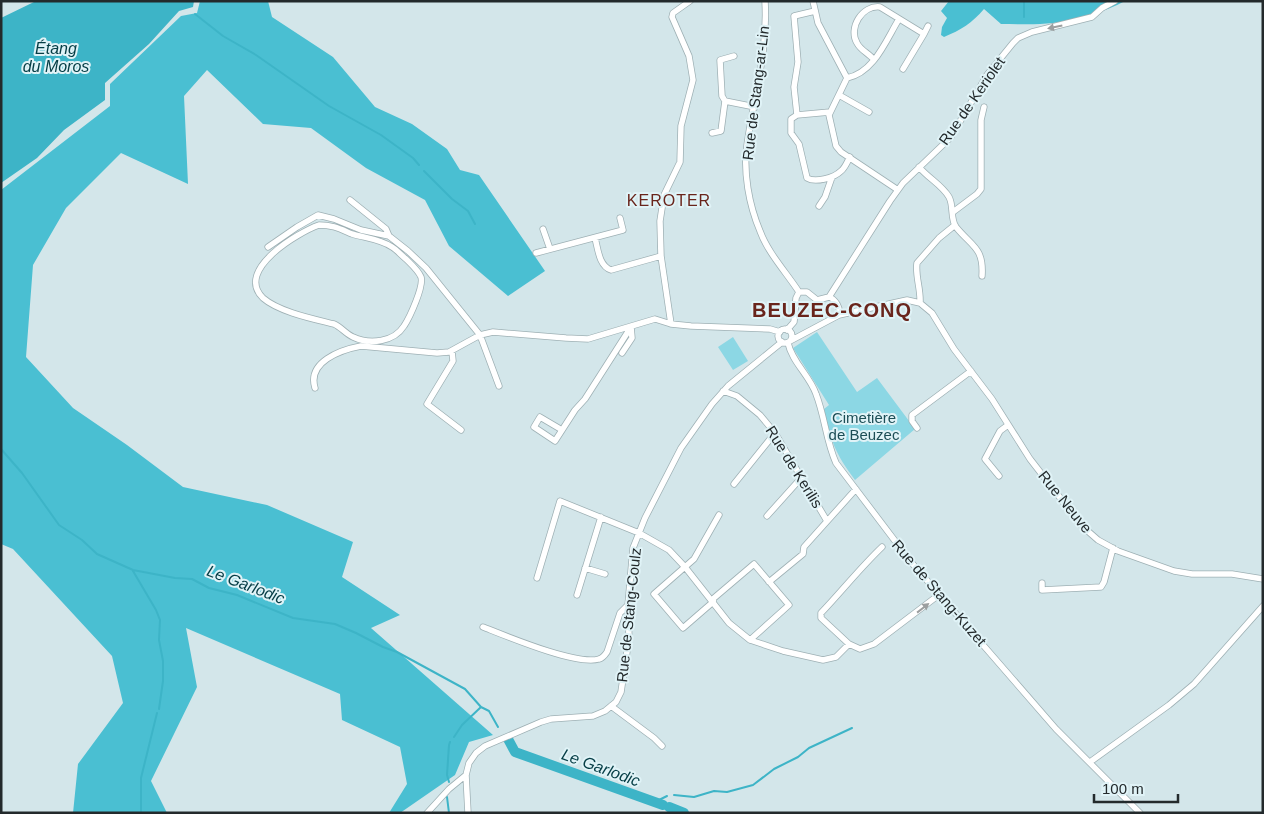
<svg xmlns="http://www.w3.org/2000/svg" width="1264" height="814" viewBox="0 0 1264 814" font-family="Helvetica,sans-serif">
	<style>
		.green { fill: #8cd7e4 }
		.forest { fill: #4abfd2 }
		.water { fill: #3db4c7 }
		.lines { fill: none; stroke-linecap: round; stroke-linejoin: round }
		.stream { stroke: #3db4c7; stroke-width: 2 }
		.river { stroke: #3db4c7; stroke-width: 10 }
		.minor-casing { stroke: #9eb0b4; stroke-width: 7 }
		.minor { stroke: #fff; stroke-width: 5.5 }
		.oneway { fill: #9c9fa0 }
		.labels { text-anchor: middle; stroke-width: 4; stroke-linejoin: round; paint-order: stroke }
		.street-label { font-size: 15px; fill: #232a2c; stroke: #e0f3f7 }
		.park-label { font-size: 15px; fill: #1c4e56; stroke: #e0f3f7 }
		.water-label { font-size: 16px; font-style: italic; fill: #053d45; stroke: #e0f3f7 }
		.neighbourhood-label { font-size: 16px; letter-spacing: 1px; fill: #69251c; stroke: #e0f3f7 }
		.district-label { font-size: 20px; font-weight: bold; letter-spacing: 1px; fill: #69251c; stroke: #e0f3f7 }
	</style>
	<rect width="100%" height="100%" fill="#d3e6ea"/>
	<path class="green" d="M817,332L857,392L877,378L915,429L855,480C835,453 831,442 824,409L829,405L793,348Z
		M733,337L748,361L733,370L718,347Z"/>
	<path class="forest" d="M200,1H268L272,17L333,57L375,107L412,124L447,149L460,170L479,175L545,271L508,296L449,246L425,200L366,168L311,128L263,124L207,70L184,96L188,184L121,153L66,208L33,265L26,357L73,408L127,445L183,487L267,505L353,542L342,577L400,615L371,628L493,735L469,742L455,775L400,813H389L407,784L400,747L342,720L340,694L186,628L197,687L151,781L167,813H73L78,764L123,703L112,656L13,549L1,544V190L110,106V84L181,16L197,13Z
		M949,1H1125C1105,12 1075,21 1053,23C1036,25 1018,24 1001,24L984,9C972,23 961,30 944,37L941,35L942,27L947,18L941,11Z"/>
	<path class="water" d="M36,1H194L193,7L179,11L149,44L105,83V100L64,130L37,158L1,183V18Z"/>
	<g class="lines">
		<path class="stream" d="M1024,1V17
			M195,14L223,36L256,55L329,106L381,135L413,158L419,165
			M424,171L452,199L468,211L475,224
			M1,449L22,473L59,525L82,540L97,554L133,570L175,578L192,579L209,588L237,595L293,618L335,624L356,633L383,647L397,652L465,689L481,707L489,711L498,727
			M133,571L156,610L160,620L159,640L163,661V681L159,709
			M454,737L462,725L481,707
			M449,782L447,775L449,745L450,742
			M674,795L694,797L714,791L727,792L753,785L774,769L798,757L809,748L852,728
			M447,797L449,813
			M655,802L667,796
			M141,813V778L157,713"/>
		<path class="river" d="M508,739L515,752L663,805
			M669,807L684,813"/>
		<defs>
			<path id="minor" d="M765,1C768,53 754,95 747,145C743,172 749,205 760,231C768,253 786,272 799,292
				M813,1L818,23L847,78
				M874,60C869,53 861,51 857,43C848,28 862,5 880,7L924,34L928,26
				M903,69L924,34
				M847,78L829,115L836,146L841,152L898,190
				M847,78C874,73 886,40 899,19
				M839,95L869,112
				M725,101L755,107
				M830,112L797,115L791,119V133L799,144L807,178C815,183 834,178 841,171C845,168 847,162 850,157
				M797,115L794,87L798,62L794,16L815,11
				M712,133L721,131L725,101L722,96L720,60L734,56
				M919,167C928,178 942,185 949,197C954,206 950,219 956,227C971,246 984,247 982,276
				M350,200L386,229L389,236
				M819,206L825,197L832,177
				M953,212L977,194L981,189V120L984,107
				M319,225C333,225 340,229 352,234C365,238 380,239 392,247C397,250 401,255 406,259C411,264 418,270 421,277C424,286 410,317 404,326C394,342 370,345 353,337C346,334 341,327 334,324C314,319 279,312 263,298C234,270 299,232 319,225Z
				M543,229L550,249
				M595,238C598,249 599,266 611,270L661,256
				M268,247L297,227L318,215L334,219L361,230L389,236L408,251L426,268L480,335L499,386
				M536,253L623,230L620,218
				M799,292H807L817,300L829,297
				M829,297L890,201L903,183L951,137L987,75L1013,43L1018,38L1032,32L1092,17L1102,8L1115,1
				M829,297C835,299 841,308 839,315
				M920,303C921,289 915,276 917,263L939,238L955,225
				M671,324L661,256L660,221L664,195L680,162L681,126L693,80L689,56L672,17L673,13L690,1
				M778 336a7 7 0 1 1 14 0a7 7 0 1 1-14 0Z
				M787,330L794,322L796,298L799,292
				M790,341L839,315L907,300L920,303L932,313L954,349L992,399L1030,459L1082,526L1098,540L1118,551L1174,571L1192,574H1232L1263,579
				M788,343C792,362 810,376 816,394C825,417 826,441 836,463L911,562L1056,729L1140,813
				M452,351L453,361L427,404L461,430
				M622,353L632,338L631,327
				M315,388C307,362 340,350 361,346L437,353L449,352L480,335L493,332L566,338L588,339L655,319L671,324L691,326L770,329L780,332
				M723,391L737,396L760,415L775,433L827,521
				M917,428L912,421V415L971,371
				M562,430L540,417L534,427L555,441L575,410L585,399L631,327
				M999,476L985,459L1000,431L1008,425
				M734,484L775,433
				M719,515L694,559L654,594L683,628L713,602L714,598L754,564L789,605L750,640
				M767,516L802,477
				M882,547C860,568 842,591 821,613V618L849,644L860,649L874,644L940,594
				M585,568L605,574
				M537,578L560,501L639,533L669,550L685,567L729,623L750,640L783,651L823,660L836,657L849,644
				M769,582L803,554L804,547L856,489
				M1042,583V590L1101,587L1104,582L1113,548
				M577,595L601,517
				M483,627C506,636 577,666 599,659C603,658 605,655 607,652L620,613L628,605
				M611,706L654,738L662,746
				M1090,762L1169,705L1194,684L1263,606
				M427,813L449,789L466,775
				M468,813L466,775L469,763L476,753L485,746L541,722L551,719L593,716L605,711L616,702L621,692L629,638L628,605L633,548L645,518L681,448L712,404L728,386L782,342"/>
		</defs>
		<use href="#minor" class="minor-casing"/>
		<use href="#minor" class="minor"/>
	</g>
	<defs><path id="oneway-solid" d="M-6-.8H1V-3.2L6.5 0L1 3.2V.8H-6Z" transform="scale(1.25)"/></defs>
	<g class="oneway">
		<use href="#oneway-solid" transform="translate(1055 27) rotate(168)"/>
		<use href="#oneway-solid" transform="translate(923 608) rotate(-38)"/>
	</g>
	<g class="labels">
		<g class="street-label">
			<text transform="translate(756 93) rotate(-83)" y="5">Rue de Stang-ar-Lin</text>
			<text transform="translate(972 101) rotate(-55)" y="5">Rue de Keriolet</text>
			<text transform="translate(794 467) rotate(58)" y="5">Rue de Kerilis</text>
			<text transform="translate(1065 502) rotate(51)" y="5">Rue Neuve</text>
			<text transform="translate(939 593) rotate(49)" y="5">Rue de Stang-Kuzet</text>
			<text transform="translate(629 615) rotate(-84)" y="5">Rue de Stang-Coulz</text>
		</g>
		<g class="park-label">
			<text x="864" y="423">Cimetière<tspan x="864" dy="17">de Beuzec</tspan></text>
		</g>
		<g class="water-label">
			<text x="56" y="54">Étang<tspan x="56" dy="18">du Moros</tspan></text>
			<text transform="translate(246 584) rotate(21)" y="6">Le Garlodic</text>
			<text transform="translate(601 767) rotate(20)" y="6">Le Garlodic</text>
		</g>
		<g class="neighbourhood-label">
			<text x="669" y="206">KEROTER</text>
		</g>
		<g class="district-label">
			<text x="832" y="317">BEUZEC-CONQ</text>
		</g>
	</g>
	<rect width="1264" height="814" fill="none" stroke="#232a2c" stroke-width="5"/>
	<path d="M1094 794v8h84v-8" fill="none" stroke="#232a2c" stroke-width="2.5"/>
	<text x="1102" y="794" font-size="15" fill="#232a2c" stroke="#e0f3f7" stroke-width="4" paint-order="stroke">100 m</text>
</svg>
